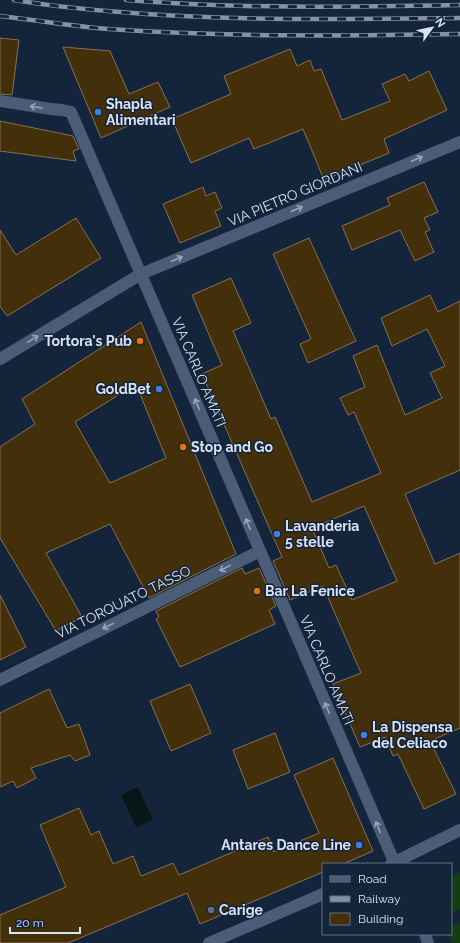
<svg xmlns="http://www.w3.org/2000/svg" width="460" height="943" viewBox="0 0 460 943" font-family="Raleway,sans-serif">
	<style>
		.green { fill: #123e11 }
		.water { fill: #081617 }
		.building { fill: #432f09; stroke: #857255; fill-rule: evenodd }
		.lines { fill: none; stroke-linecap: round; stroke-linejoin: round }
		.minor { stroke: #4a5c76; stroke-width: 12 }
		.rail-casing { stroke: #8592a5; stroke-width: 4.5 }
		.rail { stroke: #14243b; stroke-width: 3; stroke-dasharray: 9; stroke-linecap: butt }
		.oneway { stroke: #99a6bb }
		.shop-dot { fill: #3f7fe0; stroke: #14243b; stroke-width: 1.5 }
		.food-dot { fill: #e8710a; stroke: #14243b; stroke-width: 1.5 }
		.service-dot { fill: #5c6f8a; stroke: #14243b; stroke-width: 1.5 }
		.labels { text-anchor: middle; stroke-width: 3; stroke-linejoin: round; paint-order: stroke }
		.poi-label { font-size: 14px; font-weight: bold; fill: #d9e3f3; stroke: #14243b; text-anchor: start }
		.street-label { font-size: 14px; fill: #d9e3f3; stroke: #14243b }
	</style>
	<rect width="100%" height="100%" fill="#14243b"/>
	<path class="green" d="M460,872V909L451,913V876Z
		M460,922V943H452L448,934H451V926Z"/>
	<path class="water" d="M138,787L153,820L136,827L121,795Z"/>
	<path class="building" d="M0,38L19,40L12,95L0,94Z
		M63,47L110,51L129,94L158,82L170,107L101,138Z
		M290,49L297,66L310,60L314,71L321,69L342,120L390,101L382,84L405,74L409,81L429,71L447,110L384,139L389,153L324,180L303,129L254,149L249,138L191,163L172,119L231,94L224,76Z
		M0,121L73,136L79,149L73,151L76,161L0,151Z
		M424,182L438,212L424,218L430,230L425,232L434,252L415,261L400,230L352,250L342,226L390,205L387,198Z
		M203,187L206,196L215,192L222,208L215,211L221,226L180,243L163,204Z
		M76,218L101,258L7,316L0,306V230L16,255Z
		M309,238L356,341L308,363L300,344L311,339L273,254Z
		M231,278L251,323L233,331L271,419L275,417L312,502L381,473L354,412L348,415L340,398L365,387L353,356L377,345L405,415L442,398L430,373L445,366L427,329L392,346L381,318L430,295L438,312L460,301V470L405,494L435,564L460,553V728L430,741L456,794L424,809L398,754L393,756L385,737L360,747L333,684L361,673L323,586L290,600L273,561L282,557L202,374L222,365L192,295ZM364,506L397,581L352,600L336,565L329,568L312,528Z
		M141,322L236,554L149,598L110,524L46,553L82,617L56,631L0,538V447L35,424L22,399ZM136,384L166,458L110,483L75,422Z
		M242,568L245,574L259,568L276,606L269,610L275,624L180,667L156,619L159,617L156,611Z
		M0,595L26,647L0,660Z
		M190,684L211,733L171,751L150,701Z
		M49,689L67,728L79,724L90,755L75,761L70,755L31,768L36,778L17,788L13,781L0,787V713Z
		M275,733L290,772L248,789L233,750Z
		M333,758L373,851L343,864H323V872L200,924L187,893L68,943H0V915L66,887L40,825L79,808L91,835L99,831L113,864L133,856L141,876L173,863L179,875L268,837L274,852L319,833L294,775Z"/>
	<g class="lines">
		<path class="minor" d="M0,101L51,109L62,110L71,112L395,864
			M0,359L141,274L460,142
			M0,680L260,551
			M391,864L460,830
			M425,934L428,943
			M209,943L323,894"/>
		<defs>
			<path id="rail" d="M14,0C57,7 102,11 146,14C251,21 355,19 460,18
				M126,0C237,9 348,7 460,5
				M0,16C36,20 72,26 108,29C225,37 343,36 460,34"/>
		</defs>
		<use href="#rail" class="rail-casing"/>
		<use href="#rail" class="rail"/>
	</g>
	<defs><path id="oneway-shaft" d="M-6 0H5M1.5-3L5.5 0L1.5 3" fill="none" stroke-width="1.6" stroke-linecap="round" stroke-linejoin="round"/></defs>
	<g class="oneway">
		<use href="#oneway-shaft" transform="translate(36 107) rotate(-171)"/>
		<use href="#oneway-shaft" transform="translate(417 159) rotate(-23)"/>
		<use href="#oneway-shaft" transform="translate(297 209) rotate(-23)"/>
		<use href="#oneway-shaft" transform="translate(177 259) rotate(-23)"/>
		<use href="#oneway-shaft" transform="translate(33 339) rotate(-31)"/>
		<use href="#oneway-shaft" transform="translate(197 404) rotate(-113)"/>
		<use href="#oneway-shaft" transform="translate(248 524) rotate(-113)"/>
		<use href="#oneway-shaft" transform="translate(225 568) rotate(154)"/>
		<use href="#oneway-shaft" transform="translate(108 626) rotate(154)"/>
		<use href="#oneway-shaft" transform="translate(327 708) rotate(-113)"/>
		<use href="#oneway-shaft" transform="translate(378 827) rotate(-113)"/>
	</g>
	<g class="shop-dot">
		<circle cx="98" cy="112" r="4"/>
		<circle cx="159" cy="389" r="4"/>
		<circle cx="277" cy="534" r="4"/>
		<circle cx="364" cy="735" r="4"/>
		<circle cx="359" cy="845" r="4"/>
	</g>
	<g class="food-dot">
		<circle cx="140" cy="341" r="4"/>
		<circle cx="183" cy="447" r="4"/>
		<circle cx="257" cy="591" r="4"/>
	</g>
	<circle class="service-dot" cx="211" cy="910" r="4"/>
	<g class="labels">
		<g class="poi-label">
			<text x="106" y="109">Shapla<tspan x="106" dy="16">Alimentari</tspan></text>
			<text x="132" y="346" text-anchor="end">Tortora's Pub</text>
			<text x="151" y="394" text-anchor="end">GoldBet</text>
			<text x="191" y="452">Stop and Go</text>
			<text x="285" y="531">Lavanderia<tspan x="285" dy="16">5 stelle</tspan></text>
			<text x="265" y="596">Bar La Fenice</text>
			<text x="372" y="732">La Dispensa<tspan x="372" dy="16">del Celiaco</tspan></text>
			<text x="351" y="850" text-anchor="end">Antares Dance Line</text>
			<text x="219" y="915">Carige</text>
		</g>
		<g class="street-label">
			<text transform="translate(295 194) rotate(-23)" y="5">VIA PIETRO GIORDANI</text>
			<text transform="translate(199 372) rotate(67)" y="5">VIA CARLO AMATI</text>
			<text transform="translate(123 602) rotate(-26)" y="5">VIA TORQUATO TASSO</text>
			<text transform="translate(327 670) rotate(67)" y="5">VIA CARLO AMATI</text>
		</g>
	</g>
	<rect x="322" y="863" width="130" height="72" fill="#14243b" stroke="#637085"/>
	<rect x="330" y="876" width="20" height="6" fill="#4a5c76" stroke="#637085"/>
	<text x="358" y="883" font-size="12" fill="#d9e3f3">Road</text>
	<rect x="330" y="896" width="20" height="6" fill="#8592a5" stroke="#637085"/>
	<text x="358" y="903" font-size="12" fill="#d9e3f3">Railway</text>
	<rect x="330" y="913" width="20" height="12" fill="#432f09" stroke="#637085"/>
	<text x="358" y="923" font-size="12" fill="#d9e3f3">Building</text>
	<g transform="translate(432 28) rotate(57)" stroke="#14243b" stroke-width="3" paint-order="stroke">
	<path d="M0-3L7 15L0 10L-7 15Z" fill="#d9e3f3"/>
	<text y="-6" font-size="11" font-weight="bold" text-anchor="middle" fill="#d9e3f3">N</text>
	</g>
	<path d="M10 927v6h70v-6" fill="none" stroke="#d9e3f3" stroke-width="2"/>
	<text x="16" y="927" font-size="12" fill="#d9e3f3" stroke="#14243b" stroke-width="3" paint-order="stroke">20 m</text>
</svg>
